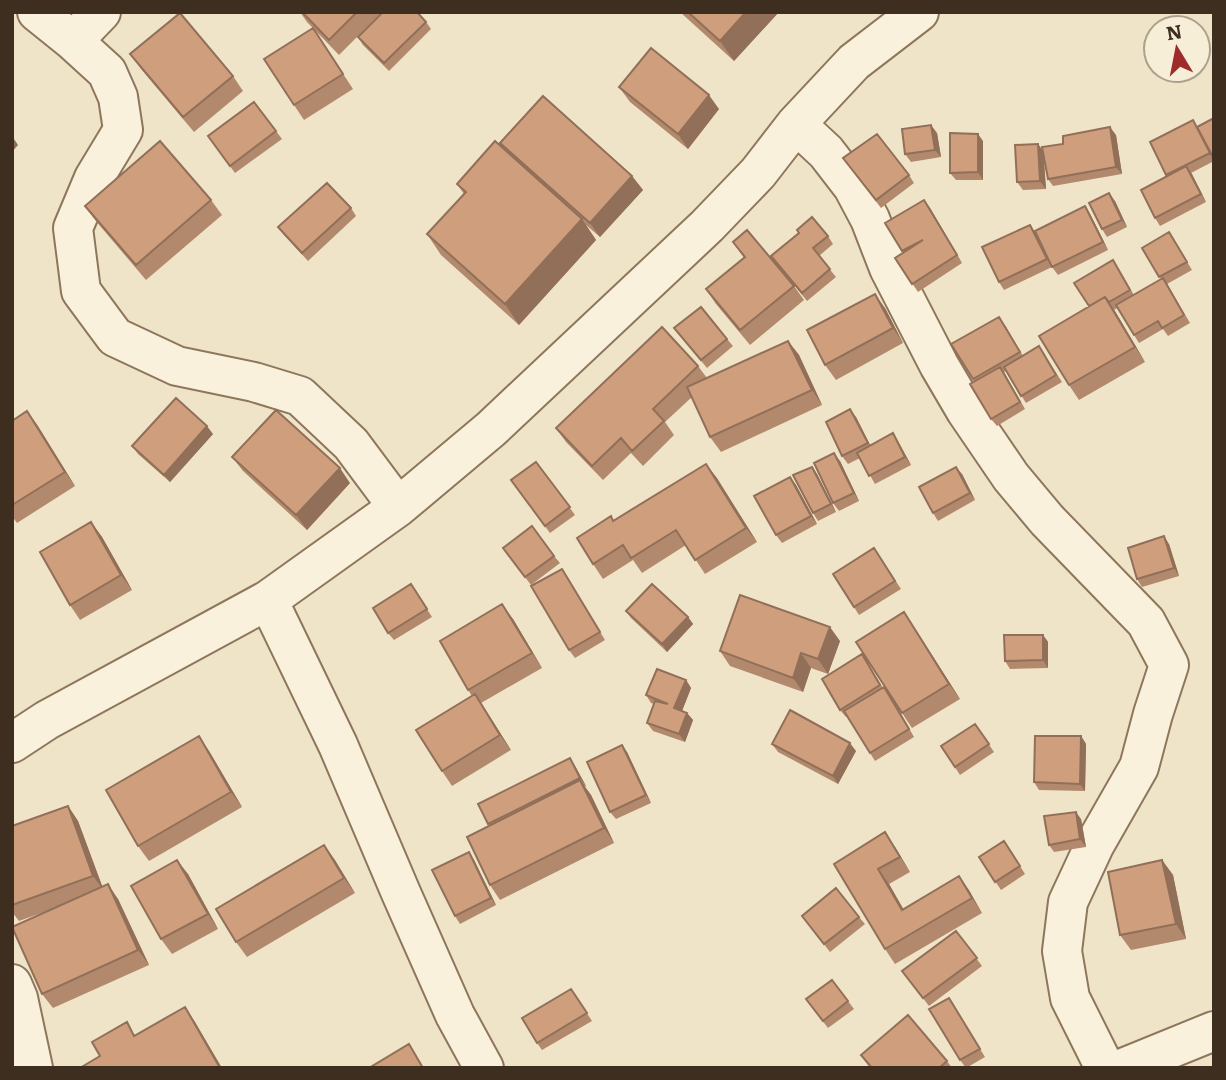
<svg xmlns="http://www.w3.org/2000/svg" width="1226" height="1080" viewBox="0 0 1226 1080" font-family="Literata,serif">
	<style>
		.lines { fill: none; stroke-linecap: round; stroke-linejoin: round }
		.minor-casing { stroke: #8d765c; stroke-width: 42 }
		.minor { stroke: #faf1dc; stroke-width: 38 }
		.wall { fill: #b2896c }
		.shaded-wall { fill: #916f58 }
		.building { fill: #cf9f7d; stroke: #916f58; stroke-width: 2 }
	</style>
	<rect width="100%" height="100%" fill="#f0e4c8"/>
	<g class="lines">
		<defs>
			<path id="minor" d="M37,12L73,41L107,72L118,97L123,130L94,178L73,228L81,291L115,337L177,366L254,382L300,396L351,444L398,507
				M73,41L101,12
				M796,124L826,152L853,187L870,219L889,268L939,365L966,411L1011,477L1047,520L1146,622L1169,665L1153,714L1139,767L1095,844L1068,902L1062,951L1070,998L1105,1068
				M268,600L338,745L401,893L455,1015L484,1068
				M12,743L47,720L268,600L398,507L491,429L707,226L758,173L796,124L854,62L919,12
				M12,984L18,998L33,1068
				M1123,1068L1214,1031"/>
		</defs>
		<use href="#minor" class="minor-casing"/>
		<use href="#minor" class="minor"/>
	</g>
	<path class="wall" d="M300,12H382L339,55L307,22Z
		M680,12H779L734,61Z
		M426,22L431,29L389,71L363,45L358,37Z
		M313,28L353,89L304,120L294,105Z
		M130,54L233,76L243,91L194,132L141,69Z
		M619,87L719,109L688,149L630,102Z
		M1214,118V161L1191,173L1206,202L1160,226L1155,218L1167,176L1150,142L1198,126Z
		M276,131L282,139L235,173L208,136Z
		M937,133L941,157L911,162L905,154Z
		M1116,135L1122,174L1053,186L1048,179L1044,158L1046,189L1023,190L1017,182L1038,144L1042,150Z
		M983,141V180H956L950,173Z
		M500,143L632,176L643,190L600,237L586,225L596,240L519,325L441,255L427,234L464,194L457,184L507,152Z
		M849,166L909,175L914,183L881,208Z
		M211,200L222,215L146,280L95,220L85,206Z
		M1115,201L1127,227L1107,237L1102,229Z
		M1085,206L1090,214L1108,250L1058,275L1052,267Z
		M351,208L356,216L308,261L284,235L278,227Z
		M930,208L962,263L918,292L895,258L903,253L885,223Z
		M1035,232L1052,267L1004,290L999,282Z
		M1169,232L1192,270L1167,284L1190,323L1168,336L1163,329L1139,343L1117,308L1114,310L1145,362L1079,400L1069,385L1089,306L1113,260L1134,295L1161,279L1142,248Z
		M828,236L833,244L819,256L836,277L807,301L771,256Z
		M733,242L794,286L804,300L750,345L716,304L706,289L744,258Z
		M885,308L903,343L836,380L825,365Z
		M1005,325L1023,356L1039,346L1062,382L1026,403L1006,371L1004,372L1025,409L997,426L991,419L974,382L951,344Z
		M674,328L727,339L733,346L707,368Z
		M788,341L799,355L822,405L721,452L710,437L692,397L665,422L674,435L643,466L631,453L603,480L566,442L556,428L698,366L707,378Z
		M27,411L75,486L17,523L12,516V421Z
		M856,417L870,445L893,433L911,465L875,484L860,458L848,464L842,456Z
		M213,434L170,482L138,454L132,446Z
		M232,457L350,483L307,530L243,471Z
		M840,461L859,501L839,511L833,503Z
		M536,462L575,515L550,533L511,480Z
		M706,464L757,542L705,574L686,545L642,573L633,560L603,579L593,564L614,521Z
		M812,467L817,474L836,512L818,521L813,513Z
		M962,474L975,500L938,521L933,513Z
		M790,477L796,485L817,524L782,543L776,535Z
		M91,522L102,537L132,590L80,620L70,605Z
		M1169,544L1179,576L1142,587L1137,579Z
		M874,548L901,589L859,615L854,607Z
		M508,555L554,556L560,563L531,585Z
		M567,577L605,640L575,658L569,650Z
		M411,584L432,617L394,640L388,633Z
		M626,611L688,617L693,624L667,652L631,618Z
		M513,619L542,668L481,703L511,750L452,786L442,771L472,696L468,690Z
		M914,627L960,699L912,728L902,713Z
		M1043,635L1048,642V668L1010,669L1005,661Z
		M840,641L828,674L811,668L803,692L730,666L720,651Z
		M862,654L883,688L884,687L890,695L914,737L875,761L847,716L846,717L840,710Z
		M686,680L691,688L682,711L687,713L693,720L685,742L653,731L647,723L654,704L651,703L646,695Z
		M975,724L994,752L960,775L941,746Z
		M1081,736L1086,744L1085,791L1039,790L1034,782Z
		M772,744L856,751L838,784L778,752Z
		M209,751L242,807L149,861L138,846Z
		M627,752L651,803L616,819L610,812Z
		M570,758L575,766L586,786L585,787L591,795L614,843L500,900L490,885L489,826L478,804Z
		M68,806L78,821L102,886L118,899L149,965L53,1008L42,994L50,910L19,921L12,912V905Z
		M1081,819L1086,847L1054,852L1049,845Z
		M1004,841L1025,874L1001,890L979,857Z
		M324,845L355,893L247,957L236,942Z
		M895,847L910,872L889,884L903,909L959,876L982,913L895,964L885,949L834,864Z
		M469,852L474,860L496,905L460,924L455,916Z
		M1162,860L1173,875L1186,939L1131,950L1120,935Z
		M188,874L218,929L172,954L161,939Z
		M802,916L859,917L865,924L830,952Z
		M956,931L982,966L929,1006L902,971Z
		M832,980L854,1009L828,1028L806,999Z
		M571,989L592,1021L542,1050L537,1043Z
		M949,998L985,1057L966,1068L960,1060Z
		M861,1055L947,1061L952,1068H870Z"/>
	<path class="shaded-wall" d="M746,12H779L734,61L720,41Z
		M709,95L719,109L688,149L678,134Z
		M931,125L937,133L941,157L935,150Z
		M1110,127L1116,135L1122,174L1116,167Z
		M978,134L983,141V180L978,172Z
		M12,136L18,145L12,152Z
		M1038,144L1043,151L1046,189L1040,181Z
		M1186,166L1192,174L1206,202L1201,194Z
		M632,176L643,190L600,237L590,223Z
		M1109,193L1115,201L1127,227L1122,220Z
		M924,200L930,208L962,263L957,255Z
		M1085,206L1090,214L1108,250L1103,242Z
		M582,219L596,240L519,325L505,304Z
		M1030,225L1035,232L1052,267L1047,259Z
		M875,294L885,308L903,343L893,328Z
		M1105,297L1115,311L1145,362L1135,347Z
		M788,341L799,355L822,405L812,390Z
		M850,409L856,417L873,451L868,443Z
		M27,411L38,426L75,486L65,472Z
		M207,426L213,434L170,482L164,475Z
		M893,433L898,441L911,465L905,457Z
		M834,453L840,461L859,501L854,493Z
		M706,464L717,478L757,542L746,528Z
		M812,467L817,474L836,512L831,504Z
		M956,467L962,474L975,500L970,493Z
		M340,468L350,483L307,530L296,515Z
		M790,477L796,485L817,524L811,516Z
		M91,522L102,537L132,590L121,575Z
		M1164,536L1169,544L1179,576L1174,568Z
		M502,604L513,619L542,668L532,653Z
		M904,612L914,627L960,699L949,684Z
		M688,617L693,624L667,652L662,644Z
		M830,627L840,641L828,674L818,659Z
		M1043,635L1048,642V668L1043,660Z
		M801,653L811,668L803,692L793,678Z
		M686,680L691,688L680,716L674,708Z
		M475,694L485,709L511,750L500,735Z
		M687,713L693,720L685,742L679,734Z
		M199,736L209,751L242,807L231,792Z
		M1081,736L1086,744L1085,791L1080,784Z
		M850,743L856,751L838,784L833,776Z
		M622,745L627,752L651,803L646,795Z
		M570,758L575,766L586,786L580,778Z
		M580,780L591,795L614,843L604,828Z
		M68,806L78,821L104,891L93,876Z
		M1076,812L1081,819L1086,847L1080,839Z
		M885,832L895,847L910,872L900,857Z
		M324,845L335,860L355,893L344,878Z
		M469,852L474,860L496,905L491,898Z
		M177,860L188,874L218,929L208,914Z
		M1162,860L1173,875L1186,939L1176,924Z
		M878,869L889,884L912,924L902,910Z
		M959,876L969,890L982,913L972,898Z
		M108,884L118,899L149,965L138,950Z
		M185,1007L195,1022L222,1068H220Z"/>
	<path class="building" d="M302,12H357L329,40Z
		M383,12H417L426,22L384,63L358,37Z
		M688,12H746L720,41Z
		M180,13L233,76L183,117L130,54Z
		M313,28L343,74L294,105L264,59Z
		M651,48L709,95L678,134L619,87Z
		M543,96L632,176L590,223L500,143Z
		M254,102L276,131L230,166L208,136Z
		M1214,118V159L1197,127Z
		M1193,120L1210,153L1166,175L1150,142Z
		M931,125L935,150L905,154L902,129Z
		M1110,127L1116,167L1048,179L1042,147L1063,144V136Z
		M950,133L978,134V172L950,173Z
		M877,134L909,175L876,200L843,158Z
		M160,141L211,200L136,265L85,206Z
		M495,141L582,219L505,304L427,234L466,192L457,184Z
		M1038,144L1040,181L1017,182L1015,145Z
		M1186,166L1201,194L1155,218L1141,190Z
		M327,183L351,208L302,253L278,227Z
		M1109,193L1122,220L1102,229L1089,203Z
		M924,200L957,255L912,284L895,258L923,240L902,251L885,223Z
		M1085,206L1103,242L1052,267L1035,231Z
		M812,217L828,236L813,248L830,269L802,293L771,256L799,233L797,230Z
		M1030,225L1047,259L999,282L982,247Z
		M747,230L794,286L740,330L706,289L745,257L733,242Z
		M1169,232L1187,262L1159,277L1142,248Z
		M1113,260L1130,290L1109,302L1105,297L1089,306L1074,283Z
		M1163,278L1184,315L1162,328L1158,321L1134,335L1116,305Z
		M875,294L893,328L825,365L807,330Z
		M1105,297L1135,347L1069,385L1039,336Z
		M701,307L727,339L701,360L674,328Z
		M999,317L1020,352L973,379L951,344Z
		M662,327L698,366L653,409L664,421L632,451L621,438L592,466L556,428Z
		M788,341L812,390L710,437L687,387Z
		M1039,346L1056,375L1021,396L1004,367Z
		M1000,367L1020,402L991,419L970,384Z
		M176,398L207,426L164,475L132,446Z
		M850,409L868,443L842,456L826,422Z
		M276,410L340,468L296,515L232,457Z
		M27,411L65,472L12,505V421Z
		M893,433L905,457L869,476L857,453Z
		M834,453L854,493L833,503L814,463Z
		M536,462L570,507L545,526L511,480Z
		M706,464L746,528L695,560L676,530L631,558L623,545L593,564L577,538L611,516L613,521Z
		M812,467L831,504L813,513L793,475Z
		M956,467L970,493L933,513L919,487Z
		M790,477L811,516L776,535L754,496Z
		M91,522L121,575L70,605L40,552Z
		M532,526L554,556L525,577L503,548Z
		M1164,536L1174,568L1137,579L1128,548Z
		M874,548L895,581L854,607L833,574Z
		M562,569L600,632L569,650L531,586Z
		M411,584L427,609L388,633L373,608Z
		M652,584L688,617L662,644L626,611Z
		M740,595L830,627L818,659L801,653L793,678L720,651Z
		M502,604L532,653L468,690L440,641Z
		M904,612L949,684L902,713L856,642Z
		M1004,635H1043V660L1005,661Z
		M862,654L880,685L840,710L822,679Z
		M657,669L686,680L674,708L687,713L679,734L647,723L655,701L668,704L646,695Z
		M884,687L909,729L870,753L844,711Z
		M475,694L500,735L442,771L416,730Z
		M790,710L850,743L833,776L772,744Z
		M975,724L989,744L955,767L941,746Z
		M199,736L231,792L138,846L106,790Z
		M1035,736H1081L1080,784L1034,782Z
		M622,745L646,795L610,812L587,762Z
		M570,758L580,778L488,824L478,804Z
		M580,780L604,828L490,885L467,837Z
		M68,806L93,876L12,905V826Z
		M1076,812L1080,839L1049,845L1044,816Z
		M885,832L900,857L878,869L902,910L959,876L972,898L885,949L834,864Z
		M1004,841L1020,866L995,882L979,857Z
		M324,845L344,878L236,942L216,909Z
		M469,852L491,898L455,916L432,870Z
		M177,860L208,914L161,939L131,886Z
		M1162,860L1176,924L1120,935L1108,872Z
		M108,884L138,950L42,994L12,927Z
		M836,888L859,917L824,944L802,916Z
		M956,931L977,958L923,998L902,971Z
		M832,980L848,1001L823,1021L806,999Z
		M571,989L587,1013L537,1043L522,1018Z
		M949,998L980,1049L960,1060L929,1009Z
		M185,1007L220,1068H80L100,1056L92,1042L127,1022L134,1036Z
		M908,1015L947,1061L939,1068H872L861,1055Z
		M409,1044L423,1068H369Z"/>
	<rect width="1226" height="1080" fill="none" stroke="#3d2e20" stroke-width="28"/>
	<g transform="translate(1177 49) rotate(350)"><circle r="33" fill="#f7eed8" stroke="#ada18e" stroke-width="2"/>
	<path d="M0-5L12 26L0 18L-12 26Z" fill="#9e2a2b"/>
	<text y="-10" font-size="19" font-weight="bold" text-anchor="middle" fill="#3d2e20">N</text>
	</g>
</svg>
